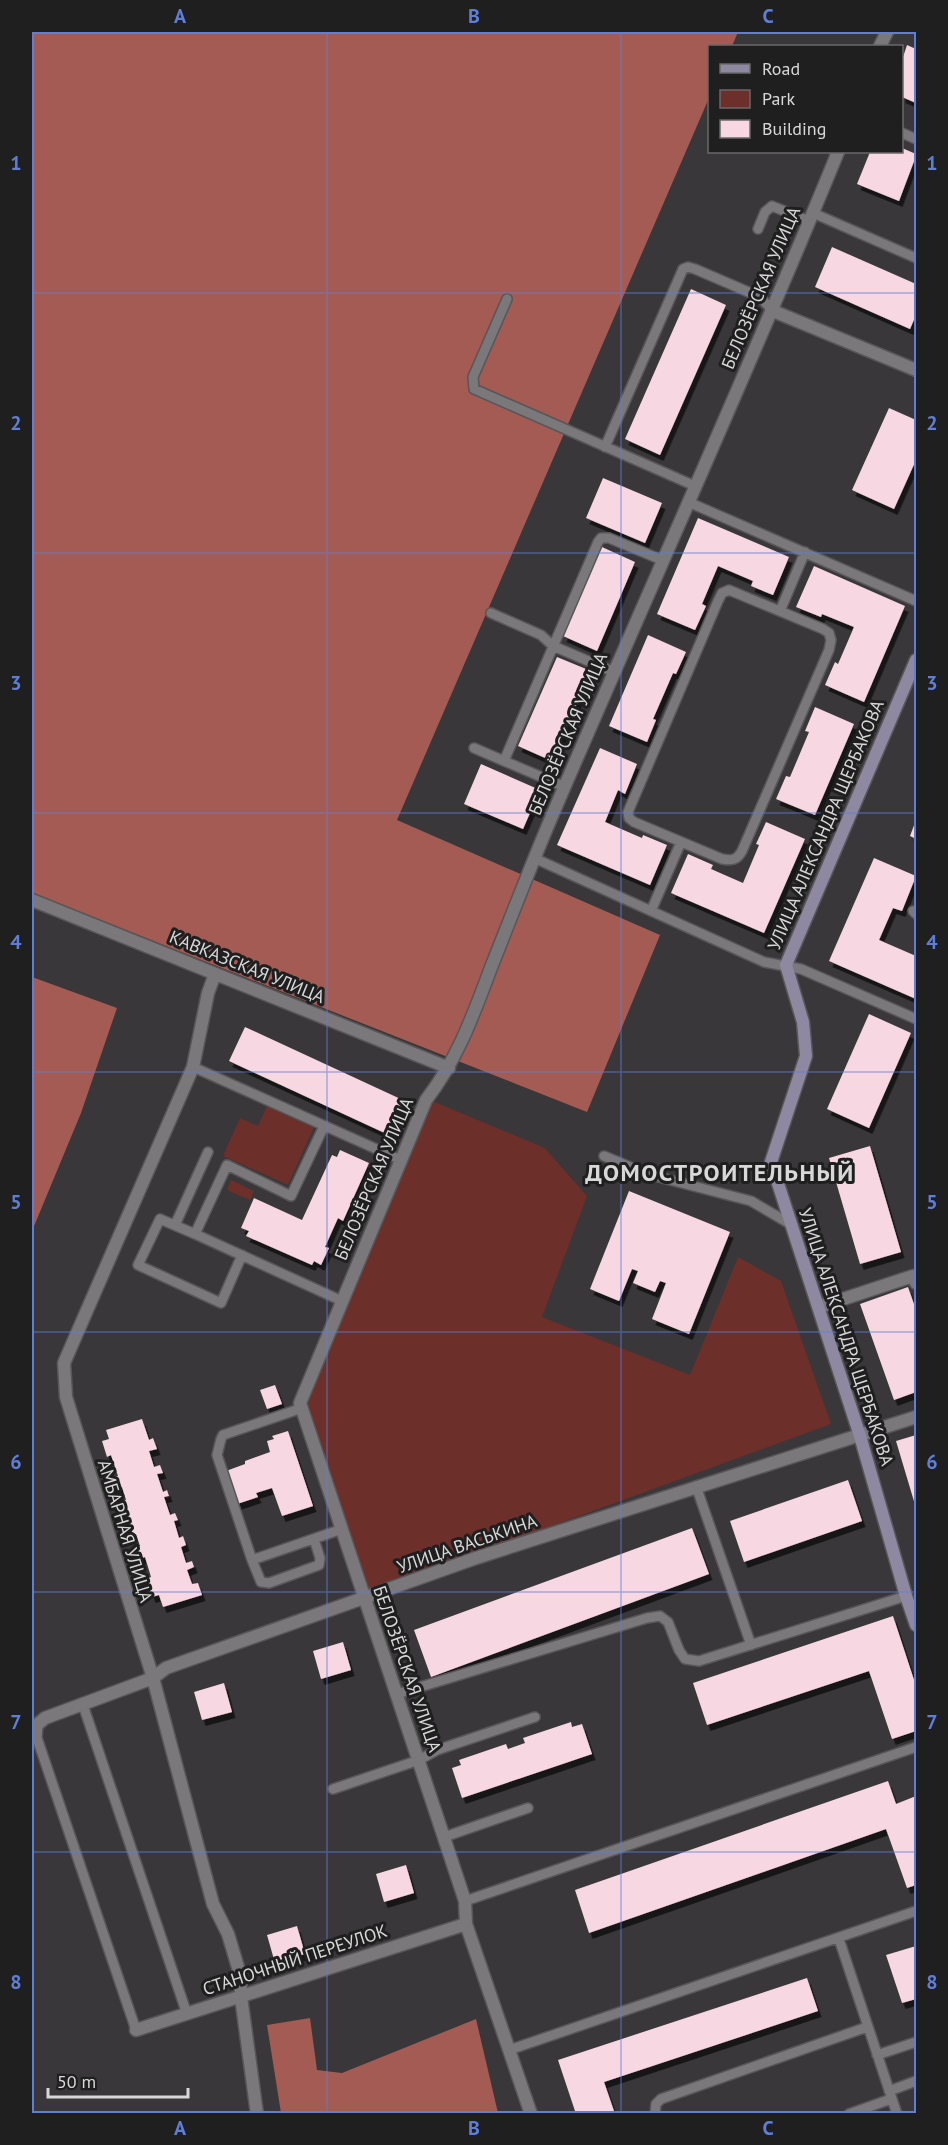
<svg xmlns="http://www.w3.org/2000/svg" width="948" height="2145" viewBox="0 0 948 2145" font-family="'PT Sans',sans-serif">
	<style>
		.green { fill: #6c2f29 }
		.forest { fill: #a35b53 }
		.building { fill: #f7d7e1; filter: url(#shadow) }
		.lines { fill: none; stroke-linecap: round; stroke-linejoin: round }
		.lane-casing { stroke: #585658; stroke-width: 12 }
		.street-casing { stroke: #585658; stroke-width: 15 }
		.secondary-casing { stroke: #585658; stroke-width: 15 }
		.lane { stroke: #7a787a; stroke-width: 9 }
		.street { stroke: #7a787a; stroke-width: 12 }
		.secondary { stroke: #8e88a0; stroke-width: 12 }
		.grid { fill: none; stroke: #5f7ed8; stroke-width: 1.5; stroke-opacity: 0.55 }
		.labels { text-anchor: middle; stroke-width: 6; stroke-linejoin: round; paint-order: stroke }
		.street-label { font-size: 18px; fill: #d9d8d9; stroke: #201f20 }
		.district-label { font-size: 24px; font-weight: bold; letter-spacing: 1.5px; fill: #d9d8d9; stroke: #201f20 }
		.neatline { fill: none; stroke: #5f7ed8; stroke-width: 2 }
		.grid-label { font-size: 20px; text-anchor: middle; font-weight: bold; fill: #5f7ed8 }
	</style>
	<defs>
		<filter id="shadow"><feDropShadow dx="3.5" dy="6" stdDeviation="0" flood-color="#0009"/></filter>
	</defs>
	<rect width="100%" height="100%" fill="#393739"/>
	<path class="green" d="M430,1100L545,1148L587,1196L542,1317L690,1375L738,1257L781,1281L831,1424L366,1594L304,1411Z
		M267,1106L314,1127L288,1185L223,1156L240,1118L258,1126Z
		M231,1180L254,1191L250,1200L227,1190Z"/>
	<path class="forest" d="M32,32H738L732,46H710L709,98L397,820L660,935L587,1112L32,893Z
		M32,977L117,1008L81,1113L32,1231Z
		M310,2018L317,2070L342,2073L476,2019L498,2113H281L267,2025Z"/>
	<path class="building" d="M907,45L916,49V103L902,97V60Z
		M902,148L916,154V156L899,201L857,184L870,152H902Z
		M832,247L916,284V315L910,329L815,287Z
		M691,289L726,305L660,455L625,439Z
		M889,408L916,420V460L894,509L852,490Z
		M603,478L662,503L645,543L586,518Z
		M698,518L789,557L773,595L751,586L753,581L718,566L702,604L706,606L695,630L657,614Z
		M602,547L635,562L597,651L563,636Z
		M814,566L905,606L864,702L825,685L835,662L838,664L854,627L822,614L821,617L796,607Z
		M648,635L686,652L676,674L673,673L653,719L656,720L647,742L609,726Z
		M557,657L591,671L552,761L518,746Z
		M815,707L854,724L815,815L776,799L786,776L790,777L809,732L805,731Z
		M600,748L637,764L625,794L618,790L605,822L642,838L643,835L667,845L650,885L557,845Z
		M481,764L540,790L523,829L464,804Z
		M916,820V839L910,836Z
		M766,822L805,839L764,933L671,893L688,854L713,865L711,869L743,883L759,845L756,844Z
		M874,858L916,876L902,911L893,908L879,940L916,956V999L829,961Z
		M869,1014L911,1033L869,1128L827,1109Z
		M245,1027L405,1101L389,1135L229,1061Z
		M870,1146L901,1252L860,1264L829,1158Z
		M340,1150L369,1163L343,1221L338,1218L325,1247L329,1248L321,1265L314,1261L312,1265L246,1236L249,1231L241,1228L254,1198L302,1220L332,1155L337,1157Z
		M629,1191L730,1232L689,1334L652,1319L666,1283L660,1281L655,1292L633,1283L638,1271L632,1269L619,1301L590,1289Z
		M908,1287L916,1310V1392L894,1400L860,1304Z
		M275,1385L282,1404L267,1409L260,1390Z
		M142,1419L149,1440L153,1438L157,1449L149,1451L154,1467L160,1465L163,1473L157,1474L163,1492L167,1490L169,1496L164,1497L170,1515L175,1513L178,1520L174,1521L179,1538L183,1536L186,1545L181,1547L186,1563L192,1561L194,1567L187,1570L192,1584L198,1583L202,1595L163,1607L159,1595L152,1597L146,1579L151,1577L145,1557L140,1559L136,1547L140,1546L136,1534L133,1535L122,1501L126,1500L122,1487L118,1489L114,1477L118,1476L111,1455L107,1457L102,1441L109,1439L106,1430Z
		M288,1431L313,1506L282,1516L272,1488L256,1493L258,1497L237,1504L226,1471L245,1464V1461L270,1452L267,1441L274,1439L272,1436Z
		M916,1435V1508L896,1441Z
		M848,1480L862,1521L744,1562L730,1521Z
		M692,1528L709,1574L431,1677L414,1630Z
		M893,1616L916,1686V1731L892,1739L869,1671L707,1725L693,1683Z
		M343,1642L351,1670L321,1679L313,1651Z
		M224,1683L232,1712L202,1720L194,1692Z
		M571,1722L572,1727L582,1724L592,1754L462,1798L452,1768L461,1765L459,1760L506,1744L508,1749L525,1743L523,1738Z
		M888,1781L896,1804L916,1796V1885L907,1888L886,1829L589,1933L575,1890Z
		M406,1865L414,1893L384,1902L376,1874Z
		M297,1926L305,1954L275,1963L267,1935Z
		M916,1946V1999L902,2003L886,1955Z
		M807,1978L818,2011L604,2082L615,2114H576L558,2060Z"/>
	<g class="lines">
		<defs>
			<path id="lane" d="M902,133L916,139
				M813,213L916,258
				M758,229L765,212L772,206L809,221
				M507,299L473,377L474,389L695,486
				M605,447L683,269L688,267L695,269L760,297L773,311
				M688,502L916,601
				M729,590L823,629L829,633L831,640L829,650L742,851C737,860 732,861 722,859L634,822L629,818L628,812L718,601L722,593Z
				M780,611L805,552
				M491,613L541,635L553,646L614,672
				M474,748L504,761
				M565,787L504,761L598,542L601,538H609L662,560
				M534,858L764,962L801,969L916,1019
				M651,911L681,842
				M913,911L916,914
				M193,1067L401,1160
				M324,1126L291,1196L227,1165L195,1234L342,1301
				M604,1156L647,1174L751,1201L792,1225
				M175,1225L208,1152
				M195,1234L160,1219L138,1265L221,1303L242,1255
				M302,1408L223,1435L221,1439L217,1455L252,1560L342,1529
				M696,1486L751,1645
				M252,1560L261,1582L269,1583L319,1565L320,1558L314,1539
				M397,1694L647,1618L660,1616L668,1622L679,1650L685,1659L699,1661L906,1596
				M83,1705L187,2014
				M38,1724L37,1738L136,2030
				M333,1789L419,1760L437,1750L535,1717
				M444,1837L528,1808
				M465,1901L916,1747
				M839,1939L897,2114
				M509,2050L916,1911
				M877,2055L916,2042
				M889,2091L916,2081
				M655,2114L656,2104L661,2099L867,2027
				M849,2114L891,2099"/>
			<path id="street" d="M880,46L887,32
				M773,311L916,370
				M32,900L449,1068
				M215,974L208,993L193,1067L64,1363L66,1397L153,1678L213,1904L228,1934L240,1974L241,1997L257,2114
				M819,1307L913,1276L916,1283
				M38,1724L45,1718L153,1678L166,1668L476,1558L916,1417
				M136,2030L466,1924
				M531,2114L466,1924L465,1901L300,1403L426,1100C459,1057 473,1015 492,965C512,915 531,865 552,816C647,594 747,375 838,152"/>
			<path id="secondary" d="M916,660L786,965L803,1022L806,1056L771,1162L860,1436L906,1596L916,1625"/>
		</defs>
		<use href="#lane" class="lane-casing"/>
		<use href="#street" class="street-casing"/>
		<use href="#secondary" class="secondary-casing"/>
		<use href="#lane" class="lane"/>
		<use href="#street" class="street"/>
		<use href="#secondary" class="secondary"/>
	</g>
	<path class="grid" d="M327,32V2114M621,32V2114M32,293H916M32,553H916M32,813H916M32,1072H916M32,1332H916M32,1592H916M32,1852H916"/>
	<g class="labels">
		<g class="street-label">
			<text transform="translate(761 288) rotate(-67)" y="6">БЕЛОЗЁРСКАЯ УЛИЦА</text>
			<text transform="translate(568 734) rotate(-67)" y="6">БЕЛОЗЁРСКАЯ УЛИЦА</text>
			<text transform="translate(826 825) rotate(-67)" y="6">УЛИЦА АЛЕКСАНДРА ЩЕРБАКОВА</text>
			<text transform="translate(247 967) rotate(22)" y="6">КАВКАЗСКАЯ УЛИЦА</text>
			<text transform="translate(374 1179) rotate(-67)" y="6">БЕЛОЗЁРСКАЯ УЛИЦА</text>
			<text transform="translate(846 1337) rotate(72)" y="6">УЛИЦА АЛЕКСАНДРА ЩЕРБАКОВА</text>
			<text transform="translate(125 1531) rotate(73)" y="6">АМБАРНАЯ УЛИЦА</text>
			<text transform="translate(467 1544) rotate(-19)" y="6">УЛИЦА ВАСЬКИНА</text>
			<text transform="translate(407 1669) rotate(71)" y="6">БЕЛОЗЁРСКАЯ УЛИЦА</text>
			<text transform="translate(295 1960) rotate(-18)" y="6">СТАНОЧНЫЙ ПЕРЕУЛОК</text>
		</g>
		<g class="district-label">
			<text x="720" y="1181">ДОМОСТРОИТЕЛЬНЫЙ</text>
		</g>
	</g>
	<rect width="948" height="2145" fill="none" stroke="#201f20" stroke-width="66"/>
	<rect x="708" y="45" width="195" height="108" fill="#201f20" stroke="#6a696a" stroke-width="1.5"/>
	<rect x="720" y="64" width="30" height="9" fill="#8e88a0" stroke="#6a696a" stroke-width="1.5"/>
	<text x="762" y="75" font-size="18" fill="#d9d8d9">Road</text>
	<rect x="720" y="90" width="30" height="18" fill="#6c2f29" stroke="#6a696a" stroke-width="1.5"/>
	<text x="762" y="105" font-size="18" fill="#d9d8d9">Park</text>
	<rect x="720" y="120" width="30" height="18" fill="#f7d7e1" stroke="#6a696a" stroke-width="1.5"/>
	<text x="762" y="135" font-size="18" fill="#d9d8d9">Building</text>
	<path d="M48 2088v9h140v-9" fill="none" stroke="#d9d8d9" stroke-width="3"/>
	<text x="57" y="2088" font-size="18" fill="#d9d8d9" stroke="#201f20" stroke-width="4.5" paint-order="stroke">50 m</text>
	<rect x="33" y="33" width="882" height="2079" class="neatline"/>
	<g class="grid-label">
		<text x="180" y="23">A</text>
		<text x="474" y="23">B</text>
		<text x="768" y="23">C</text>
		<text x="16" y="170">1</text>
		<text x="932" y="170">1</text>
		<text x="16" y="430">2</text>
		<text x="932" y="430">2</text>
		<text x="16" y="690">3</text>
		<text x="932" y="690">3</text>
		<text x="16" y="949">4</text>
		<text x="932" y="949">4</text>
		<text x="16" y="1209">5</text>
		<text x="932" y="1209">5</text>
		<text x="16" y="1469">6</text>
		<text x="932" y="1469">6</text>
		<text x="16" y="1729">7</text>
		<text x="932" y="1729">7</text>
		<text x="16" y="1989">8</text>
		<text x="932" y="1989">8</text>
		<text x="180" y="2135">A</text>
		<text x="474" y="2135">B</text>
		<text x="768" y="2135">C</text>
	</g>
</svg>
